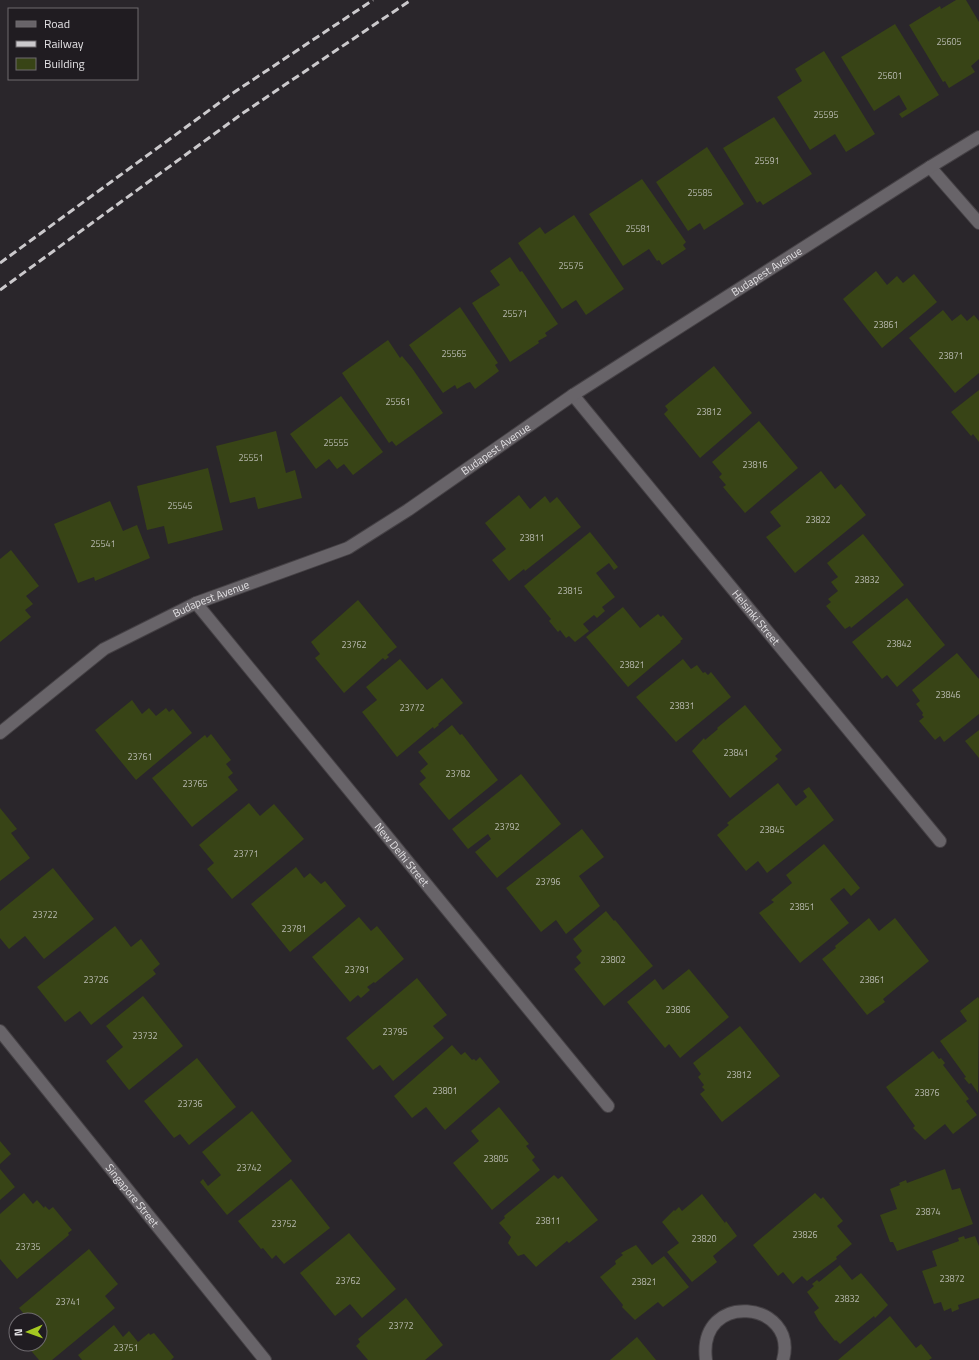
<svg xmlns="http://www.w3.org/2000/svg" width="979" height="1360" viewBox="0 0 979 1360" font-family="'Titillium Web',sans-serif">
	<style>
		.building { fill: #384416 }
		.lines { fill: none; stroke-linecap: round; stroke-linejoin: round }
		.street-casing { stroke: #454145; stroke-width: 14 }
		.street { stroke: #686469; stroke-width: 12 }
		.rail { stroke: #cbc9cc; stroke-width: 3; stroke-dasharray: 8 4; stroke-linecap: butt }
		.labels { text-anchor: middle; stroke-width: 3; stroke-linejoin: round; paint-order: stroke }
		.number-label { font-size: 9px; fill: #b8b9b0 }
		.street-label { font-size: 11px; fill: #e2e0e3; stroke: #201c21 }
	</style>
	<rect width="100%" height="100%" fill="#2a262b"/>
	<path class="building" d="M956,0H966L979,22V59L971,66L975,72L949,88L945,81L943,82L909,25L940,6L941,9Z
		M895,24L939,95L902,118L899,114L907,109L899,95L874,111L841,57Z
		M824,51L875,134L846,152L835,134L810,150L777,97L802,81L795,69Z
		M774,117L812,174L763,205L760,201L757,203L723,148Z
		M707,147L744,204L704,230L700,223L688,231L656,182Z
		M642,179L686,242L683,245L686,249L662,265L659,260L657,261L649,249L623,266L589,214Z
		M574,215L624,289L586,315L576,300L562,309L518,243L540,227L545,234Z
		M510,257L520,272L522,271L558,324L545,333L547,336L538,341L539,343L510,362L472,303L500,285L490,271Z
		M876,271L887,285L897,276L903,283L914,274L937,302L882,348L843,299Z
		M460,307L498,363L495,365L499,371L475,389L470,382L467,383L457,389L455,385L443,393L409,345Z
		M943,310L952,321L961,314L967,321L974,315L979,321V373L955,393L909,338Z
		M388,340L400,358L402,356L412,368L443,413L396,446L392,441L389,443L342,373Z
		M714,366L752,413L700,458L664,414L668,410L665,406Z
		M979,390V442L973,434L971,436L951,412Z
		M341,396L383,452L353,475L344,464L337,469L329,459L316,469L290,434Z
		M759,421L798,468L745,513L723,487L726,485L719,477L722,474L712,462Z
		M276,431L286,473L295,470L302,498L258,509L255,497L230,503L216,446Z
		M208,468L223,530L168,544L164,526L147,530L137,486Z
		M821,471L835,489L841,484L866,515L795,573L766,537L781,526L770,512Z
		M519,495L530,509L545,496L550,503L557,497L581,527L525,571L524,569L509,581L492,560L506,549L485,523Z
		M110,501L123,531L137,525L150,558L95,581L94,577L78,583L54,524Z
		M590,532L618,567L614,570L609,563L596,573L615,597L602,607L605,611L597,618L594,615L583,624L589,631L575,642L569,636L566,638L560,630L558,632L549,621L551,619L524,586Z
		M863,534L904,585L851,628L850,626L845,629L826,606L831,602L828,599L838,591L831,582L838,577L827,563Z
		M11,550L39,586L26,596L33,604L25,610L31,617L0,642V559Z
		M907,598L945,645L897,687L887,675L882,679L852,642Z
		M358,600L397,647L387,655L389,657L385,660L383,658L344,693L315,658L320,654L311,642Z
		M623,607L640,628L658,614L661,617L663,615L683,639L680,641L681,642L628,687L586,637Z
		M957,653L979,679V714L944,742L940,736L935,740L919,721L924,717L922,715L923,713L916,704L920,701L912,690Z
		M400,659L427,690L442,678L463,703L438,724L439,725L434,729L433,727L397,757L362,712L377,700L366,687Z
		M683,659L691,669L697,665L703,673L705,672L708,675L711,672L731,697L676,742L636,697Z
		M132,700L142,714L149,708L156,716L166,708L169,712L173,709L192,733L136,780L95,730Z
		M745,705L782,750L775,756L778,759L730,798L692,751L704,738L705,740L718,729L717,728Z
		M452,725L460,735L462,734L498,780L449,820L419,784L426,778L420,771L428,764L418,752Z
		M979,730V758L965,741Z
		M211,734L231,760L226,764L233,773L228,777L238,790L192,827L152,778L205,735L207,738Z
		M521,774L561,824L497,878L475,852L491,839L488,834L468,849L452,829Z
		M778,783L796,806L807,797L803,791L809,787L834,820L767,873L758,861L746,871L717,835L729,825L727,823Z
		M249,803L260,816L274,804L304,839L232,899L207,869L214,863L199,845Z
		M0,808L17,829L11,833L30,858L0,881Z
		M582,829L604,857L579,876L600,906L566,934L556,920L541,932L506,888Z
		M824,844L860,888L851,896L844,888L830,899L849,923L800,963L759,913L774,902L771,900L792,883L786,875Z
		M296,867L304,878L310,873L321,884L325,881L346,906L290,952L251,904Z
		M53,868L94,919L44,959L25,936L9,949L0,938V911Z
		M606,911L614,921L615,920L653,966L604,1006L574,969L581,963L576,957L582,951L573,939Z
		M359,917L371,931L377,926L404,959L375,983L374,982L367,987L370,990L361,998L358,995L350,1002L312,957Z
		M869,918L879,931L895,918L929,961L883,999L885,1002L867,1015L822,959L836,948L835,946Z
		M115,926L131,947L141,939L160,964L153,970L156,974L91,1025L80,1011L65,1022L37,987Z
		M689,969L729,1017L680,1058L669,1044L665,1048L627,1002L655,979L663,990Z
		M417,978L447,1015L433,1026L444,1038L393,1081L380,1065L373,1070L346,1038Z
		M143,996L183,1046L129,1090L106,1061L123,1047L106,1026Z
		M978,997L979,999L978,1093L971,1083L969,1084L964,1078L966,1077L940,1041L967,1021L960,1011Z
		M740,1026L780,1076L722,1122L700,1094L705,1090L702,1087L704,1085L698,1077L701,1074L693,1063Z
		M452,1045L461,1055L465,1052L472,1060L474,1059L476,1061L480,1057L500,1082L445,1130L426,1107L412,1118L394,1096Z
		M933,1051L939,1059L941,1058L945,1063L943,1065L969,1099L966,1101L977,1115L953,1134L945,1124L925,1140L913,1128L915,1126L886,1087Z
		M197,1058L236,1107L189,1145L180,1134L174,1138L144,1101Z
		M499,1107L529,1144L526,1146L535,1157L532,1160L540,1170L492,1210L453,1163L479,1141L471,1131Z
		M252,1111L292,1161L227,1215L200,1182L203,1179L208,1186L221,1175L202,1152Z
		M0,1141L11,1154L0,1164Z
		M0,1169L15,1187L0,1200Z
		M945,1169L952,1190L960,1188L973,1224L897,1251L893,1242H890L880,1215L897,1209L890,1189L900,1185L899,1183L906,1180L907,1183Z
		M554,1175L558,1179L562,1176L598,1220L569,1243L567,1241L536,1267L524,1254L518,1256L508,1243L511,1237L499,1223L505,1218L504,1216Z
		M291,1179L330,1228L284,1264L276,1255L272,1259L263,1248L261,1249L238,1221Z
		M24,1193L33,1204L37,1200L44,1208L45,1206L49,1210L53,1207L72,1230L68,1233L69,1235L17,1279L0,1259V1214Z
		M815,1193L821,1199L823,1197L843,1221L837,1226L852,1244L836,1257L837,1259L807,1281L802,1276L793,1284L783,1272L778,1276L753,1245Z
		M702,1194L725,1223L726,1221L737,1236L713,1256L717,1262L692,1282L667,1252L679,1243L662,1222L674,1210L675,1211L679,1207L682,1211Z
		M349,1233L396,1289L362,1318L350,1304L335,1316L300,1273Z
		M964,1236L965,1239L975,1236L979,1246V1298L958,1305L959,1309L952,1312L951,1308L944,1311L941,1302L934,1304L922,1271L937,1266L932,1251L959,1241L958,1238Z
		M636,1245L652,1265L664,1256L689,1287L663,1307L658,1302L635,1320L622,1307L623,1305L600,1277L616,1264L615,1261L623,1255L621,1253Z
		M89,1249L118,1284L105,1296L115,1308L52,1360H39L27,1346L30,1344H40V1320H29L19,1308Z
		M840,1265L852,1280L861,1273L888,1305L875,1318L874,1316L840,1344L836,1340L835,1341L819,1321L814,1312L819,1308L807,1292L814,1286L812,1284L817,1280L819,1282Z
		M406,1298L443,1345L425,1360H368L356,1346L360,1342L358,1339Z
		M890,1316L916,1348L921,1344L932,1358L929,1360H838Z
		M114,1325L123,1337L129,1331L138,1342L149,1333L150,1335L154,1333L174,1357L171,1360H82L78,1355Z
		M637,1337L656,1360H610Z"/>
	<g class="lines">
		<defs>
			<g id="street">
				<path d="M930,167L979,223"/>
				<path id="s1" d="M573,395L940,841"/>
				<path id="s2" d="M196,603L608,1106"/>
				<path id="s3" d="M0,733L104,649L196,603L348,548L408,510L573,395L930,167L979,137"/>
				<path id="s4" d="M0,1031L265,1360"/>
				<path d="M706,1360C697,1289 799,1301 783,1360"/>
			</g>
		</defs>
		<use href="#street" class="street-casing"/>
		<use href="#street" class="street"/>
		<path class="rail" d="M0,263L230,95L373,0
			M0,290L243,113L411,0"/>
	</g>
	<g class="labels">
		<g class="number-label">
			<text x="949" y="45">25605</text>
			<text x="890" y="79">25601</text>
			<text x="826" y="118">25595</text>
			<text x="767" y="164">25591</text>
			<text x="700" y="196">25585</text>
			<text x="638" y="232">25581</text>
			<text x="571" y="269">25575</text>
			<text x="515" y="317">25571</text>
			<text x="886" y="328">23861</text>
			<text x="454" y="357">25565</text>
			<text x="951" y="359">23871</text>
			<text x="398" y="405">25561</text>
			<text x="709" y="415">23812</text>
			<text x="336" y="446">25555</text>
			<text x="251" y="461">25551</text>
			<text x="755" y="468">23816</text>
			<text x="180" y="509">25545</text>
			<text x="818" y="523">23822</text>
			<text x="532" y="541">23811</text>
			<text x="103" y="547">25541</text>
			<text x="867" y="583">23832</text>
			<text x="570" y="594">23815</text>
			<text x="899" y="647">23842</text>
			<text x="354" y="648">23762</text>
			<text x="632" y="668">23821</text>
			<text x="948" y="698">23846</text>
			<text x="682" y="709">23831</text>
			<text x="412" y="711">23772</text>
			<text x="736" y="756">23841</text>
			<text x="140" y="760">23761</text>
			<text x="458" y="777">23782</text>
			<text x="195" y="787">23765</text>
			<text x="507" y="830">23792</text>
			<text x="772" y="833">23845</text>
			<text x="246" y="857">23771</text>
			<text x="548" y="885">23796</text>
			<text x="802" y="910">23851</text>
			<text x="45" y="918">23722</text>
			<text x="294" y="932">23781</text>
			<text x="613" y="963">23802</text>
			<text x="357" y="973">23791</text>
			<text x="96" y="983">23726</text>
			<text x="872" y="983">23861</text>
			<text x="678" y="1013">23806</text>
			<text x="395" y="1035">23795</text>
			<text x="145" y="1039">23732</text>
			<text x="739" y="1078">23812</text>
			<text x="445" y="1094">23801</text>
			<text x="927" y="1096">23876</text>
			<text x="190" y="1107">23736</text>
			<text x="496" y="1162">23805</text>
			<text x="249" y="1171">23742</text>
			<text x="928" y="1215">23874</text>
			<text x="548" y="1224">23811</text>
			<text x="284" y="1227">23752</text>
			<text x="805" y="1238">23826</text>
			<text x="704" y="1242">23820</text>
			<text x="28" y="1250">23735</text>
			<text x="952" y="1282">23872</text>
			<text x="348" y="1284">23762</text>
			<text x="644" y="1285">23821</text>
			<text x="847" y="1302">23832</text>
			<text x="68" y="1305">23741</text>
			<text x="401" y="1329">23772</text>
			<text x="126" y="1351">23751</text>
		</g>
		<g class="street-label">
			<text dy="4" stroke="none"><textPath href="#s3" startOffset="900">Budapest Avenue</textPath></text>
			<text dy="4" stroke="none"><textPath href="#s3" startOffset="576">Budapest Avenue</textPath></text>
			<text dy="4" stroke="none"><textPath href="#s3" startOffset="252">Budapest Avenue</textPath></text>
			<text dy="4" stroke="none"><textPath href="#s1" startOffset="288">Helsinki Street</textPath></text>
			<text dy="4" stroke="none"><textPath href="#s2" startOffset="325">New Delhi Street</textPath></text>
			<text dy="4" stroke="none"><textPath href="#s4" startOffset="211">Singapore Street</textPath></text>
		</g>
	</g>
	<rect x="8" y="8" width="130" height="72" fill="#201c21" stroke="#6e6a6f"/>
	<rect x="16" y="21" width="20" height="6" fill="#686469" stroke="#6e6a6f"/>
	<text x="44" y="28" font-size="12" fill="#e2e0e3">Road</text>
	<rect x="16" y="41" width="20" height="6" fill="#cbc9cc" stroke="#6e6a6f"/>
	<text x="44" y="48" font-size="12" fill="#e2e0e3">Railway</text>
	<rect x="16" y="58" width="20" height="12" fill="#384416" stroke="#6e6a6f"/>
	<text x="44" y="68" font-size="12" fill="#e2e0e3">Building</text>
	<g transform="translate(28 1332) rotate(268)"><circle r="19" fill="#201c21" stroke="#6e6a6f"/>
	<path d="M0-3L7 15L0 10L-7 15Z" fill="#a5c822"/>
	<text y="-6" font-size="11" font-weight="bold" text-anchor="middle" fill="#e2e0e3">N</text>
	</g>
</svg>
